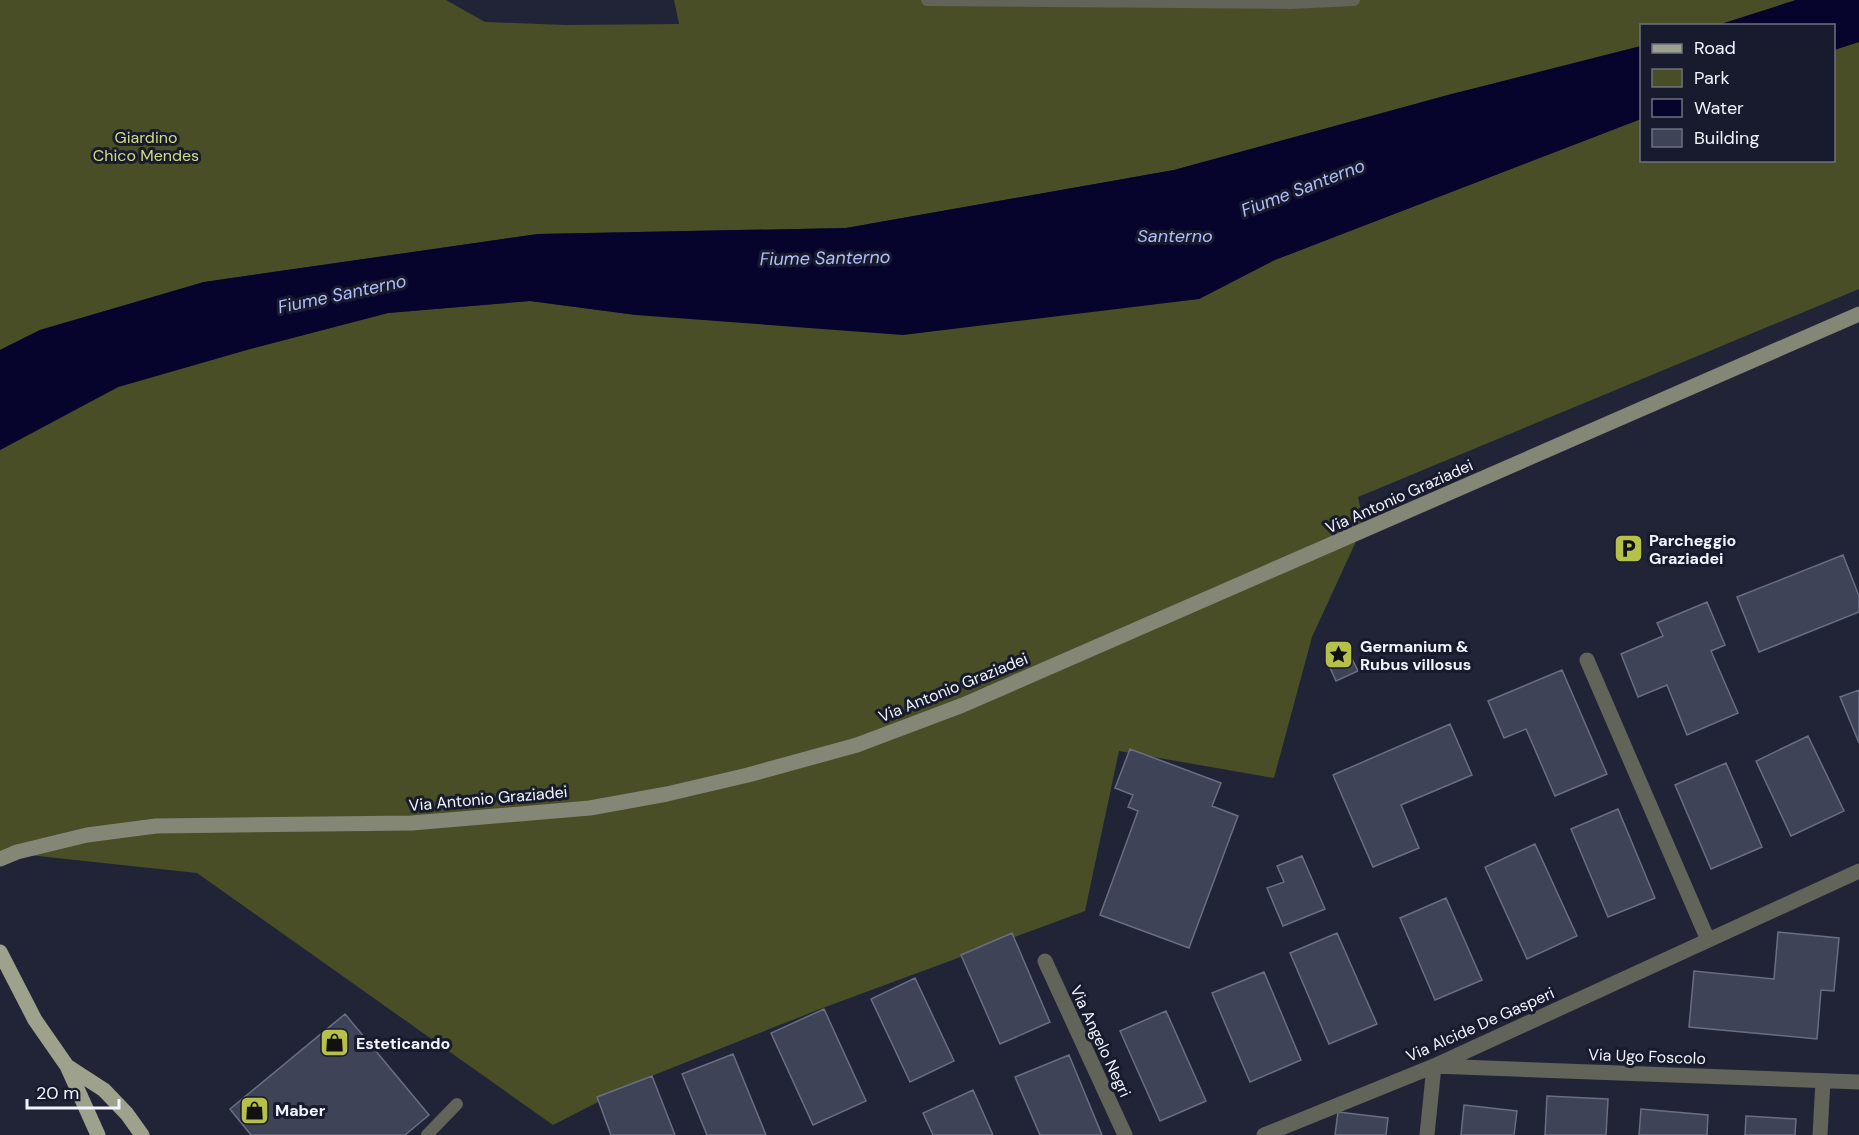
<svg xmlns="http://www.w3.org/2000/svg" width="1859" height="1135" viewBox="0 0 1859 1135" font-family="'DM Sans',sans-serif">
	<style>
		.green { fill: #494e26 }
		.water { fill: #06032d }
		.building { fill: #3f4357; stroke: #696e84; stroke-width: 1.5 }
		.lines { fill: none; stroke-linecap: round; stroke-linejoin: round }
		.lane { stroke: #626359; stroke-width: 12 }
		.street { stroke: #626359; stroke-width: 15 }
		.secondary { stroke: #848676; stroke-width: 15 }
		.primary { stroke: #9ea18c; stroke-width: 15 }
		.labels { text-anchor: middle; stroke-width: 6; stroke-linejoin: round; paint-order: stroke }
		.park-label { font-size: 16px; fill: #d2dc83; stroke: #181b2d }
		.street-label { font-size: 16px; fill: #f1f3fd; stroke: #181b2d }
		.poi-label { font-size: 16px; font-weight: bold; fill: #f1f3fd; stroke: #181b2d; text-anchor: start }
		.water-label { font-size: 18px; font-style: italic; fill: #b1befd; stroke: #181b2d }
	</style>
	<rect width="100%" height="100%" fill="#212437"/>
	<path class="green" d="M0,0H446L485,22L565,25L679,24L674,0H1796L1718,25L1642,26L1641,46L1448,95L1174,170L846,228L538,234L204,282L40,330L0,350Z
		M1859,42V289L1358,497L1364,524L1312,637L1274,778L1119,751L1085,911L820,1009L639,1081L553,1125L197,873L0,852V450L118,387L250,349L388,313L530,301L636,315L1199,299L1274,260L1641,119L1642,160H1834V50Z"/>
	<path class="water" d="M1796,0H1859V42L1834,50V26L1718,25Z
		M1641,46V119L1275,260L1199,299L903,335L636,315L530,301L388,313L250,349L118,387L0,450V350L40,330L204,282L538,234L846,228L1174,170L1448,95Z"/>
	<path class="building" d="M1843,555L1859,596V612L1759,652L1737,597Z
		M1707,602L1725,645L1711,651L1738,713L1687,735L1667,685L1638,697L1621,654L1663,636L1657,623Z
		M1348,651L1358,671L1336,681L1327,661Z
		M1562,670L1607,774L1555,796L1526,729L1504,738L1488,701Z
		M1859,690V743L1840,697Z
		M1450,724L1472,775L1401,805L1419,848L1373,867L1333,775Z
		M1808,736L1844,811L1791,836L1756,761Z
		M1130,749L1221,783L1212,806L1238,816L1189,948L1100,915L1138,811L1128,807L1133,795L1115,788Z
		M1726,763L1762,847L1711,869L1675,785Z
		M1618,809L1655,898L1608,917L1571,829Z
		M1535,844L1577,936L1527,959L1485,867Z
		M1302,856L1325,909L1283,926L1267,888L1284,882L1277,866Z
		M1446,898L1482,980L1435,1000L1400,918Z
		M1778,932L1839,938L1834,991L1821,990L1817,1039L1689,1027L1694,971L1774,979Z
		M1012,933L1050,1022L1000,1044L961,955Z
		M1337,933L1377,1024L1329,1044L1290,953Z
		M1264,972L1301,1060L1250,1082L1212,993Z
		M915,978L954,1061L910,1082L871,999Z
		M824,1009L866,1101L813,1125L771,1033Z
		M1166,1011L1206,1101L1160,1121L1120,1031Z
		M345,1014L429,1115L405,1135H251L230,1109Z
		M733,1054L766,1135H707L682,1074Z
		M1069,1055L1102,1135H1040L1015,1077Z
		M652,1076L675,1135H611L597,1097Z
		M973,1090L993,1135H933L923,1113Z
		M1547,1096L1608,1099L1606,1135H1545Z
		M1464,1105L1517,1111L1514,1135H1461Z
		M1641,1109L1708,1115L1707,1135H1639Z
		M1338,1112L1388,1118L1386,1135H1335Z
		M1746,1116L1796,1119L1795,1135H1745Z"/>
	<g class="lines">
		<path class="lane" d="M927,0L1291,3L1354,0
			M427,1135L457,1104"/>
		<path class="street" d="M1587,660L1708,940
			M1045,961L1125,1135
			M1264,1135L1434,1066L1859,871
			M1427,1135L1434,1066L1859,1082
			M1820,1135L1823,1081"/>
		<path class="secondary" d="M0,859L17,852L87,835L156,826L412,823L590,808L667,794L748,775L857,745L963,705L1859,314"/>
		<path class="primary" d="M0,952L35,1020L67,1066L98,1135
			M67,1066L104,1090L127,1114L142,1135"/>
	</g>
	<defs>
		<symbol id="parking-square" viewBox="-11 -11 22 22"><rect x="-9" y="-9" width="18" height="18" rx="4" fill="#b6c149" stroke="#181b2d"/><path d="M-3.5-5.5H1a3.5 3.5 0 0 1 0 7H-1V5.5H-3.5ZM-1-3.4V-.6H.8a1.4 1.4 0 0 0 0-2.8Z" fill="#111"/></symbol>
		<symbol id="sight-square" viewBox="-11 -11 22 22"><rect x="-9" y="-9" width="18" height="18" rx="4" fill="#b6c149" stroke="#181b2d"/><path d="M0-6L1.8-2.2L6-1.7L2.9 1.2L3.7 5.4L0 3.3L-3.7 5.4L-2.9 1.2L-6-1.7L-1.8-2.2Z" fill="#111"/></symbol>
		<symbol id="shop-square" viewBox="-11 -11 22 22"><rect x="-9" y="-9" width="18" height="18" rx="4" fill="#b6c149" stroke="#181b2d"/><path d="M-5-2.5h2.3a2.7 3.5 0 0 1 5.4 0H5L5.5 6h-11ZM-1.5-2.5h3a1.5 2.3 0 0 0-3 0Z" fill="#111"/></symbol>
	</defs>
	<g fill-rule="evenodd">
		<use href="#parking-square" x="1612" y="532" width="33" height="33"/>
		<use href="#sight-square" x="1322" y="638" width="33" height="33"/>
		<use href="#shop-square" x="318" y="1026" width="33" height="33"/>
		<use href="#shop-square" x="238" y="1094" width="33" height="33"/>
	</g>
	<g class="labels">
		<g class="park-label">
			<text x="146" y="143">Giardino<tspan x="146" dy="18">Chico Mendes</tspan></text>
		</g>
		<g class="street-label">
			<text transform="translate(1399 496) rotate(-24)" y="6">Via Antonio Graziadei</text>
			<text transform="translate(953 687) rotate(-22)" y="6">Via Antonio Graziadei</text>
			<text transform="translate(488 798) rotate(-5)" y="6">Via Antonio Graziadei</text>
			<text transform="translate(1480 1024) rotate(-24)" y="6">Via Alcide De Gasperi</text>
			<text transform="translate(1101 1041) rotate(65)" y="6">Via Angelo Negri</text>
			<text transform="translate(1647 1056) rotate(2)" y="6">Via Ugo Foscolo</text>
		</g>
		<g class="poi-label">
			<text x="1649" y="546">Parcheggio<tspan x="1649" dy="18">Graziadei</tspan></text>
			<text x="1360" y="652">Germanium &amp;<tspan x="1360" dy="18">Rubus villosus</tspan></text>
			<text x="356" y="1049">Esteticando</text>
			<text x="275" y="1116">Maber</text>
		</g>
		<g class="water-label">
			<text transform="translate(1303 188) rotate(-21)" y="6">Fiume Santerno</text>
			<text x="1175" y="242">Santerno</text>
			<text transform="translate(825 258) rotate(-1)" y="6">Fiume Santerno</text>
			<text transform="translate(342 294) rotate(-12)" y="6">Fiume Santerno</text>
		</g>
	</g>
	<rect x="1640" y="24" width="195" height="138" fill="#181b2d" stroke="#6f7180" stroke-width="1.5"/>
	<rect x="1652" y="44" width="30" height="9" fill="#9ea18c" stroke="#6f7180" stroke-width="1.5"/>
	<text x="1694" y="54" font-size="18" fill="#f1f3fd">Road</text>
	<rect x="1652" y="69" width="30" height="18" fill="#494e26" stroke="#6f7180" stroke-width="1.5"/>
	<text x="1694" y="84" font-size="18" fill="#f1f3fd">Park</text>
	<rect x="1652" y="99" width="30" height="18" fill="#06032d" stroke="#6f7180" stroke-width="1.5"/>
	<text x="1694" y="114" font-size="18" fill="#f1f3fd">Water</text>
	<rect x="1652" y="129" width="30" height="18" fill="#3f4357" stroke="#6f7180" stroke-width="1.5"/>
	<text x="1694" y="144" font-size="18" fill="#f1f3fd">Building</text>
	<path d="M27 1099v9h92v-9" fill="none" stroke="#f1f3fd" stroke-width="3"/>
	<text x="36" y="1099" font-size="18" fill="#f1f3fd" stroke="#181b2d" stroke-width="4.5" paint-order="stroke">20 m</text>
</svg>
